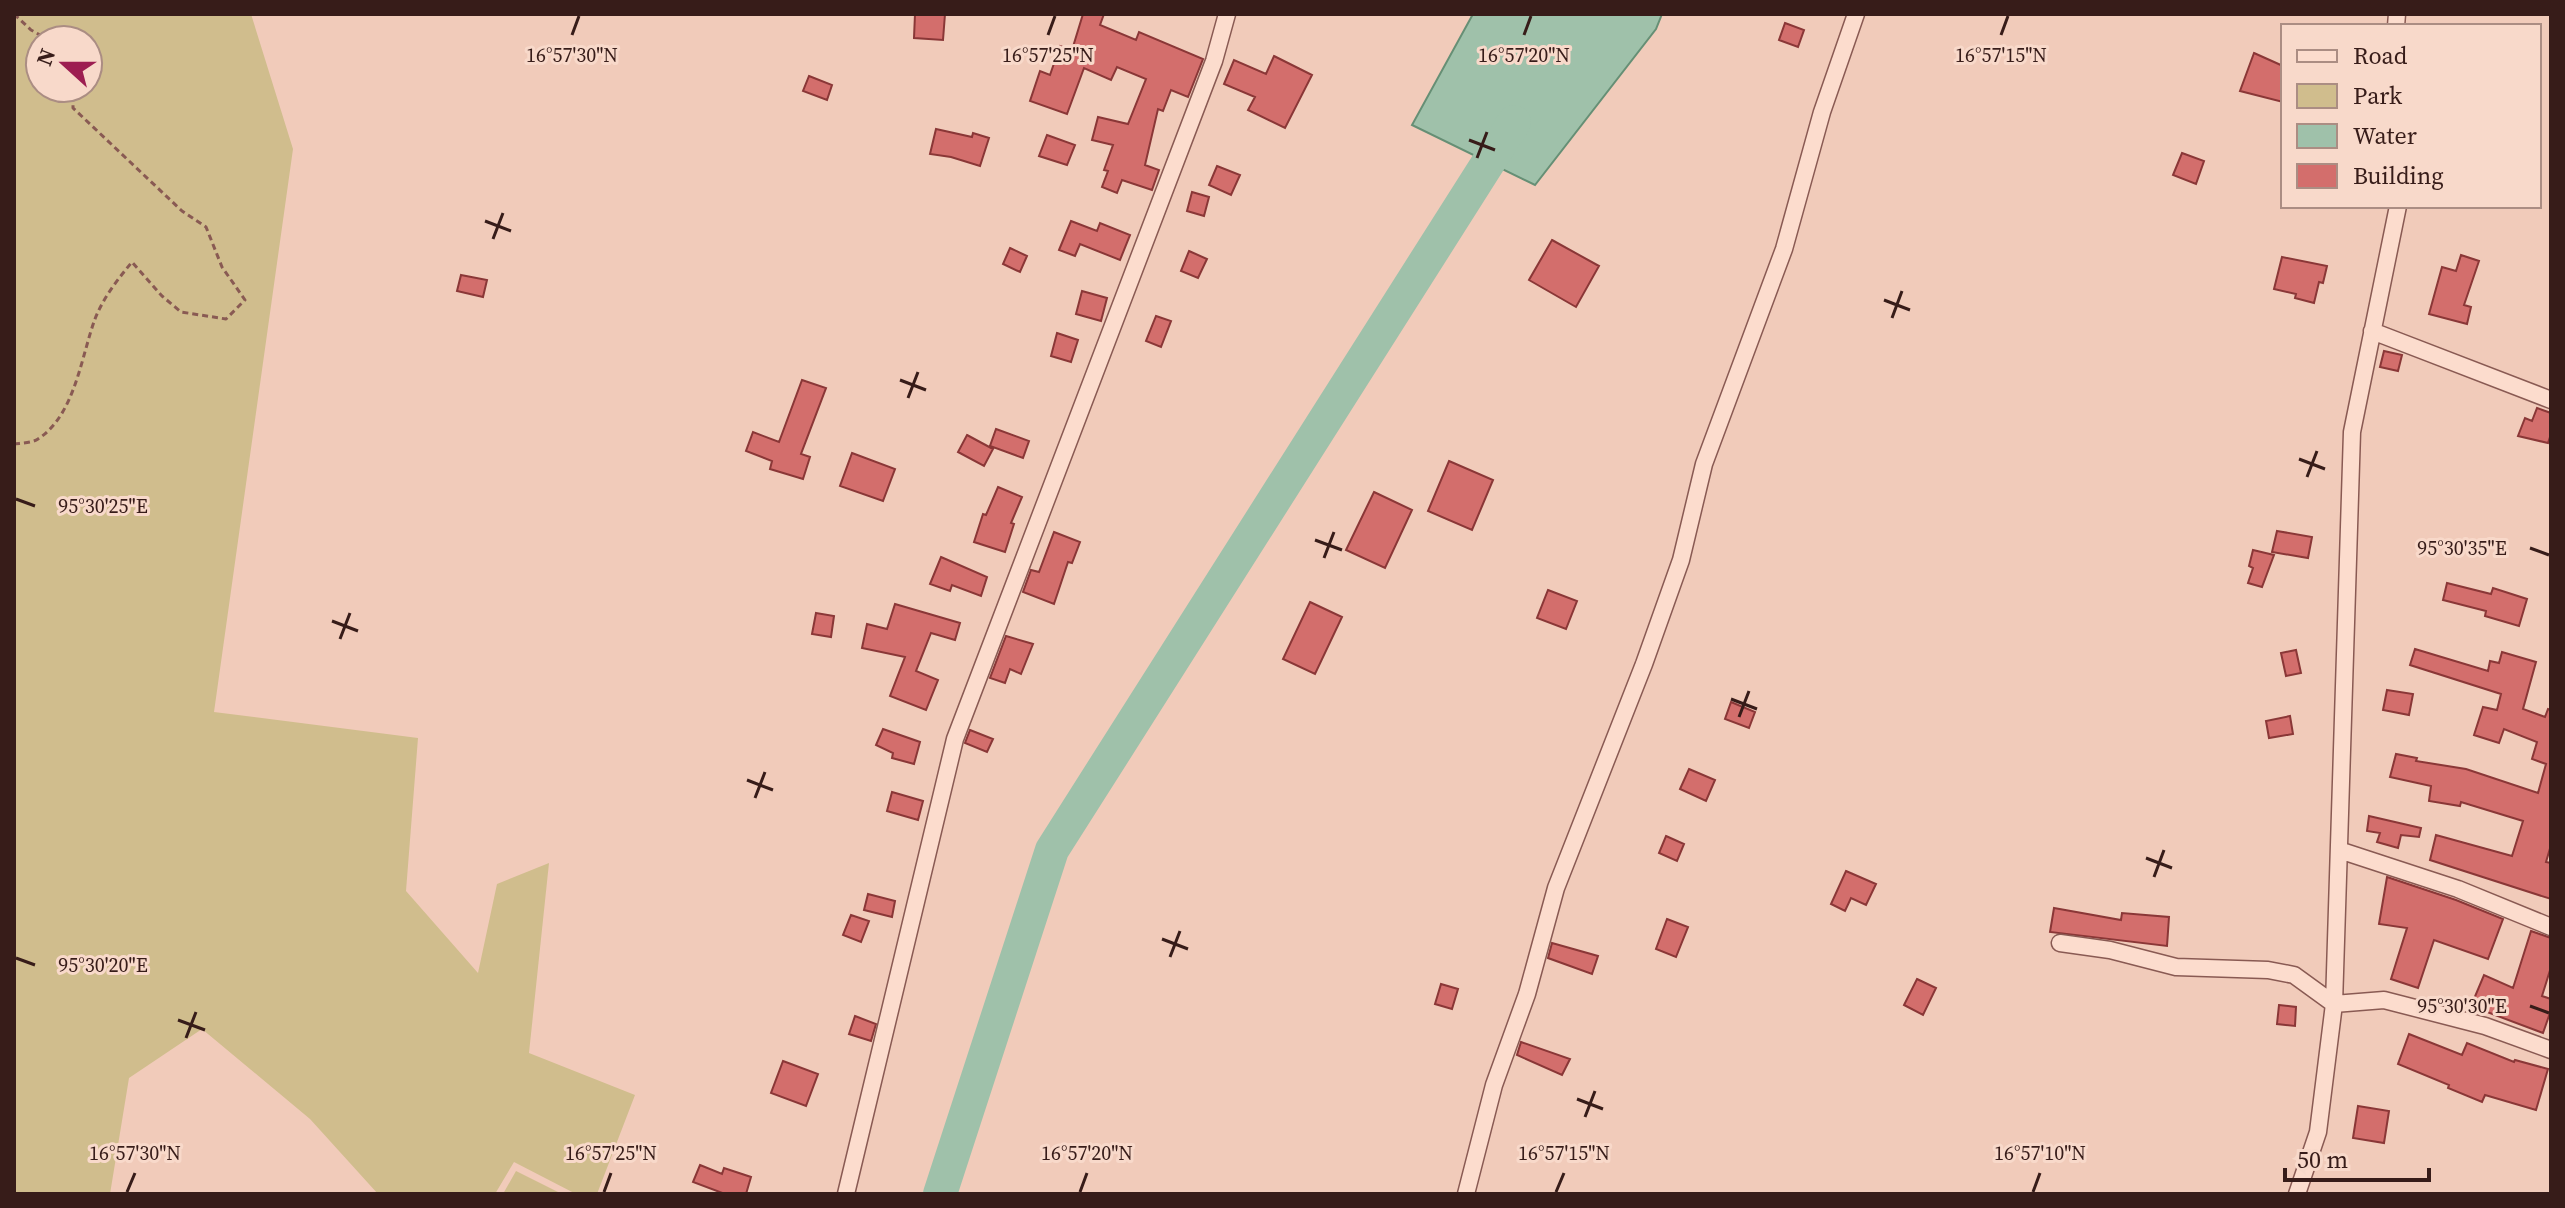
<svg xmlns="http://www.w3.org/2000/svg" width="2565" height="1208" viewBox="0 0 2565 1208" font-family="'Source Serif 4',serif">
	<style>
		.green { fill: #d0bd8d; fill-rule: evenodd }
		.water { fill: #9fc1aa; stroke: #668f75; stroke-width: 2 }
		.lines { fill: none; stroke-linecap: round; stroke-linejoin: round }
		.river { stroke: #9fc1aa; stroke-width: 34 }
		.building { fill: #d36e6c; stroke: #8a3737; stroke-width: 2 }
		.street-casing { stroke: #895a53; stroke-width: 19 }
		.path { stroke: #895a53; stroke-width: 3; stroke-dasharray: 6 4; stroke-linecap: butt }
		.street { stroke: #fcdccd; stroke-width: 16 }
		.ticks { fill: none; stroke: #371c19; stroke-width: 3 }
		.ticks-label { font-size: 20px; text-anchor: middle; fill: #371c19; stroke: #f8d9ca; stroke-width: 6; stroke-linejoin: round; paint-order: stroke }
	</style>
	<rect width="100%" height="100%" fill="#f1cbba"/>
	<path class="green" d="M14,14H251L293,149L214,712L418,738L406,891L478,973L497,884L549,863L529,1053L635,1095L597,1194H576L514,1162L495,1194H378L310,1119L202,1029L129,1078L110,1194H14ZM40,40H88V88H40Z
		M516,1171L562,1194H503Z"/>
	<path class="water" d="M1473,14H1662L1656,29L1535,185L1412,125Z"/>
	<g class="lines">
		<path class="river" d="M940,1194L1052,850L1514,122"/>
	</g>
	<path class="building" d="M915,14H945L943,40L914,38Z
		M1083,14H1104L1100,25L1136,40L1139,32L1203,59L1188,97L1171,90L1163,111L1158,109L1145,165L1159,170L1152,190L1122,180L1117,193L1102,187L1108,171L1104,170L1113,145L1092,140L1098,117L1128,124L1146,79L1117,67L1111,80L1084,68L1067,114L1030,101L1040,71L1050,75L1060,46L1072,50Z
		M1785,23L1804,30L1798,47L1779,40Z
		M2254,53L2283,66V102L2240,91Z
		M1274,56L1312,75L1285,128L1248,110L1255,97L1224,84L1234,60L1266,74Z
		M809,76L832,85L827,100L803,91Z
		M936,129L972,137L973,133L989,138L980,166L951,157L930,154Z
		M1047,135L1075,145L1067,165L1039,156Z
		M2182,153L2204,161L2196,184L2173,175Z
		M1217,166L1240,175L1231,195L1209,185Z
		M1192,192L1209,197L1204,216L1187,211Z
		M1071,221L1097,231L1100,223L1130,235L1120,260L1080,244L1075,256L1059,250Z
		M1552,240L1599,266L1576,307L1529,280Z
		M1010,248L1027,256L1020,272L1003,264Z
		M1189,251L1207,259L1198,278L1181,271Z
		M2461,255L2479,261L2464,305L2471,307L2467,324L2429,314L2442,267L2456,271Z
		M2282,257L2327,266L2323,283L2319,282L2314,303L2295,298L2296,294L2274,289Z
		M461,275L487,280L483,297L457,291Z
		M1082,291L1107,298L1101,321L1076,314Z
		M1156,316L1171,321L1161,347L1146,341Z
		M1057,333L1078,340L1071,362L1051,356Z
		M2384,351L2402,355L2398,371L2380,367Z
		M802,380L826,388L801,454L810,457L803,479L770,469L772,461L746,451L753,432L779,442Z
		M2537,408L2551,413V434L2548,443L2518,436L2525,418L2532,421Z
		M996,429L1029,441L1023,458L990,446Z
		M967,435L993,449L984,466L958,452Z
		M852,453L895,469L883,501L840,486Z
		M1449,461L1493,480L1472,530L1428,511Z
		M998,487L1022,497L1011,523L1014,524L1005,552L974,542L983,514L986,515Z
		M1374,492L1412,510L1385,568L1346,550Z
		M2277,531L2312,537L2308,558L2272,552Z
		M1054,532L1080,542L1072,563L1068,562L1054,604L1023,592L1031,570L1039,572Z
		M2253,550L2274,555L2262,587L2248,583L2253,568L2249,566Z
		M941,557L987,577L981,596L952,585L950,591L930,584Z
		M2447,583L2491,594L2493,588L2527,599L2519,626L2485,616L2486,611L2443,600Z
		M1548,590L1577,601L1566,629L1537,618Z
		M1310,602L1342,617L1315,674L1283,659Z
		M895,604L960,623L955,640L931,633L916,671L938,680L926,710L890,696L905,657L862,648L867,624L887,629Z
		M816,613L834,616L831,637L812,634Z
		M1006,636L1033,644L1021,674L1010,669L1005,683L990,678Z
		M2415,649L2488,671L2490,661L2499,663L2502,652L2536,662L2523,709L2545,717L2548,709L2551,710V845L2546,862L2551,863V899L2430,860L2436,835L2512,856L2523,821L2461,802L2460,806L2429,801L2431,786L2390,777L2396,754L2417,758L2416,761L2466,769L2538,793L2546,764L2532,759L2537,742L2504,729L2499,743L2474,735L2483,707L2497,710L2501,694L2410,665Z
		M2296,650L2301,673L2286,676L2281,653Z
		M2387,690L2413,694L2409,715L2383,710Z
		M1731,702L1755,712L1749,728L1725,719Z
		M2290,716L2293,734L2269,738L2266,721Z
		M883,729L920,742L914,764L892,758L893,753L876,745Z
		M970,730L993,739L987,752L965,743Z
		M1689,769L1715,780L1706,801L1680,789Z
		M892,792L923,801L918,820L887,811Z
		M2369,816L2421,828L2419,837L2401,835L2398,848L2377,842L2380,833L2367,831Z
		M1666,836L1684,844L1677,861L1659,853Z
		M1846,871L1876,884L1866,905L1851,898L1845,911L1831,904Z
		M2387,877L2456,900L2503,919L2488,959L2434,940L2418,988L2391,979L2407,928L2379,924Z
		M868,894L895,901L892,917L864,910Z
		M2054,908L2121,920L2122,913L2169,917L2167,946L2050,932Z
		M851,915L869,921L861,942L843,935Z
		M1667,919L1688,927L1676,957L1656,949Z
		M2531,931L2551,938V967L2542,996L2551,999V1010L2543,1033L2471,1006L2484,975L2513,988Z
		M1552,943L1598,956L1592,974L1548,958Z
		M1917,979L1936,988L1923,1015L1904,1005Z
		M1441,984L1458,989L1452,1009L1435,1004Z
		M2279,1005L2296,1007L2295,1026L2277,1024Z
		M855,1016L876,1024L871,1041L849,1034Z
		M2409,1034L2462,1055L2467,1043L2514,1062L2515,1060L2548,1069L2536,1110L2485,1095L2482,1102L2448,1088L2449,1085L2398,1064Z
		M1521,1042L1570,1059L1562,1075L1517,1055Z
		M783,1061L818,1074L806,1106L771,1093Z
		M2358,1106L2389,1111L2384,1143L2353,1138Z
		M700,1165L722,1174L724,1168L751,1177L746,1194H725L693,1182Z"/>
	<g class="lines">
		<defs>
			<path id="street" d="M2396,26L2397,14
				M2372,331L2551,400
				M2339,850L2458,889L2551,927
				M2060,943L2110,950L2176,967L2268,970L2294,975L2334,1004L2384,1000L2485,1026L2551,1050
				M846,1194L955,739L1214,61L1227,14
				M1466,1194L1494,1085L1527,994L1556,888L1644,664L1681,560L1704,464L1784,249L1822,112L1856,14
				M2297,1194L2318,1132L2334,1004L2352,432L2398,206"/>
		</defs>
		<use href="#street" class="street-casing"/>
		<path class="path" d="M14,14L31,30L49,40
			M14,444C21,443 32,443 38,439C75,415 81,357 95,319C103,298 118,279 132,262L162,296L181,312L226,319L245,300L222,267L206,227L182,211L73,108V88"/>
		<use href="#street" class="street"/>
	</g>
	<path class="ticks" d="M572,35L579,16M1048,35L1055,16M1524,35L1531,16M2001,35L2008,16M1469,140L1495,150M1477,158L1487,132M485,221L511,231M493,239L503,213M1884,300L1910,310M1892,318L1902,291M900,380L926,390M908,398L918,372M2299,459L2325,469M2307,477L2317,451M16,499L35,506M1315,540L1342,550M2530,548L2549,555M1324,558L1334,532M332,621L358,631M340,639L350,613M1731,699L1757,709M1739,717L1749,691M747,780L773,790M755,798L765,772M2146,858L2172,868M2154,877L2164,850M1162,939L1188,949M1170,957L1180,931M16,958L35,965M2530,1006L2549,1013M178,1020L205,1030M186,1038L196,1012M1577,1099L1603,1109M1585,1117L1595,1091M127,1192L135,1173M604,1192L611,1173M1080,1192L1087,1173M1556,1192L1564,1173M2033,1192L2040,1173"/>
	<g class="ticks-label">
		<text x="572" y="62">16°57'30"N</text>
		<text x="1048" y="62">16°57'25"N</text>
		<text x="1524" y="62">16°57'20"N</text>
		<text x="2001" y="62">16°57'15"N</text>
		<text x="103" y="513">95°30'25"E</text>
		<text x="2462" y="555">95°30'35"E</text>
		<text x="103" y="972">95°30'20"E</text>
		<text x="2462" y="1013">95°30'30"E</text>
		<text x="135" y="1160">16°57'30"N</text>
		<text x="611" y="1160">16°57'25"N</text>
		<text x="1087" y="1160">16°57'20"N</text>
		<text x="1564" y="1160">16°57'15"N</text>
		<text x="2040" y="1160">16°57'10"N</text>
	</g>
	<rect width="2565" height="1208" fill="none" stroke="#371c19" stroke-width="32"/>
	<rect x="2281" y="24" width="260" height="184" fill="#f8d9ca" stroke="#ab8d83" stroke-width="2"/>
	<rect x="2297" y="50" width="40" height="12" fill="#fcdccd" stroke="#ab8d83" stroke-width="2"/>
	<text x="2353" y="64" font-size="24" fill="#371c19">Road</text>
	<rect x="2297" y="84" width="40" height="24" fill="#d0bd8d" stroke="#ab8d83" stroke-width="2"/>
	<text x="2353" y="104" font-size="24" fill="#371c19">Park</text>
	<rect x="2297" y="124" width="40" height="24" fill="#9fc1aa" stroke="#ab8d83" stroke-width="2"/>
	<text x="2353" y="144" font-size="24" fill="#371c19">Water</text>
	<rect x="2297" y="164" width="40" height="24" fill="#d36e6c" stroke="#ab8d83" stroke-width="2"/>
	<text x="2353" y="184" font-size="24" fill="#371c19">Building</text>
	<g transform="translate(64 64) rotate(291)"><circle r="38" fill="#f8d9ca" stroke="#ab8d83" stroke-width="2"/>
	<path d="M0-6L14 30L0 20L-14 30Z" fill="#9d1e51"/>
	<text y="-12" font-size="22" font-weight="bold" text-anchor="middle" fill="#371c19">N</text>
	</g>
	<path d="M2285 1168v12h144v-12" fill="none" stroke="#371c19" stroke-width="4"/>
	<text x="2297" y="1168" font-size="24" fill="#371c19" stroke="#f8d9ca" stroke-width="6" paint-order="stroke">50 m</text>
</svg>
